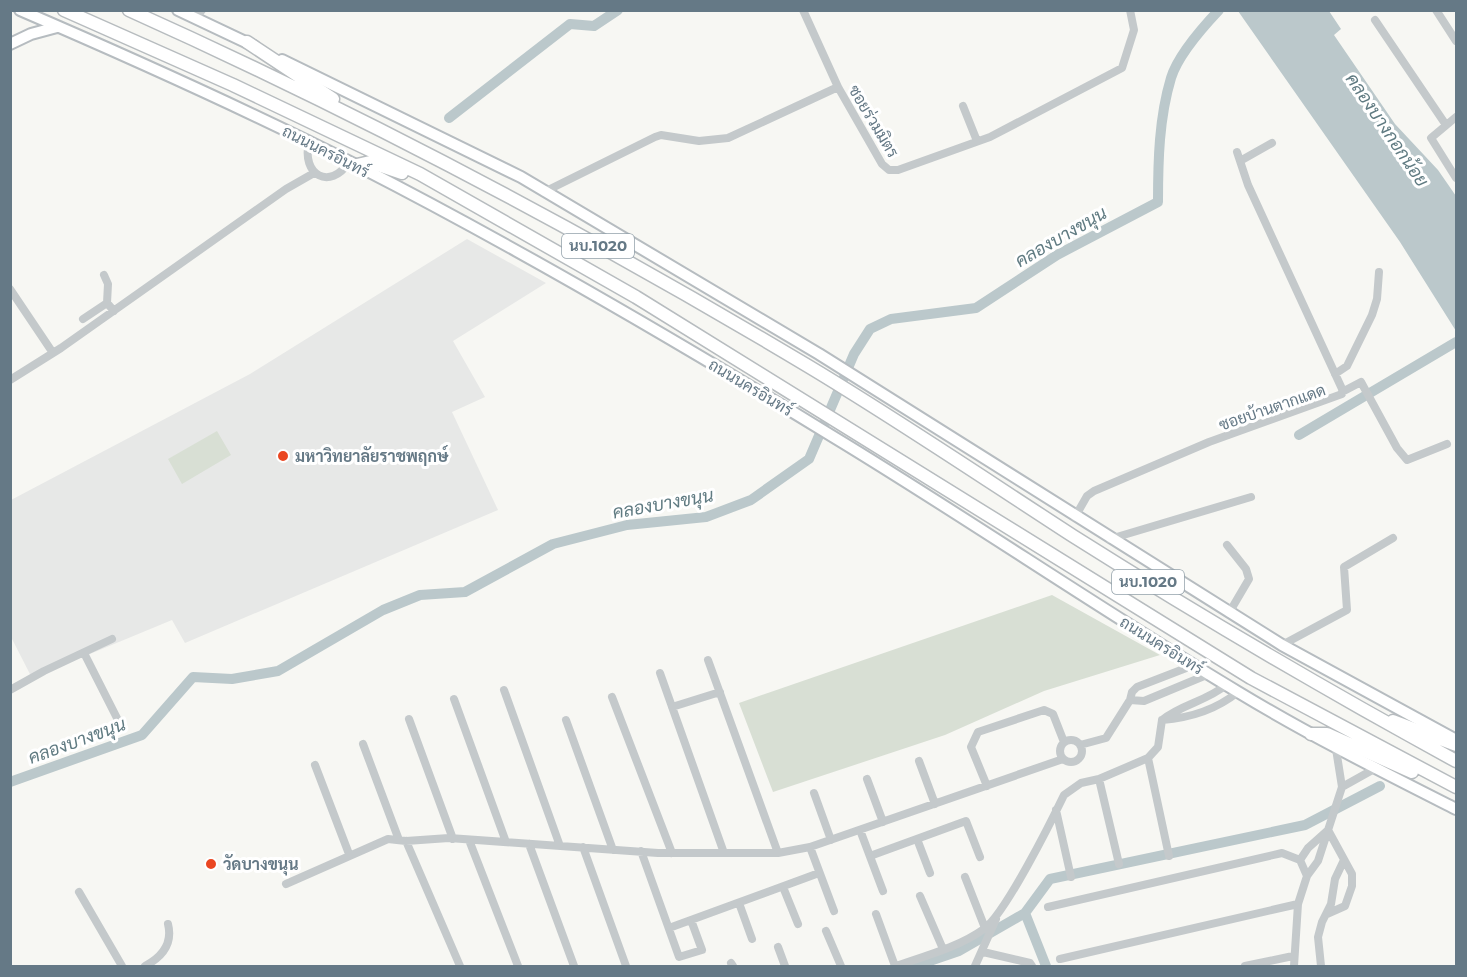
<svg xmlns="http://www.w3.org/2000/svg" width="1467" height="977" viewBox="0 0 1467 977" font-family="Montserrat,Sarabun,sans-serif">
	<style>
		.built { fill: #e7e8e7 }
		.green { fill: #d8dfd4 }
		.water { fill: #bbc8cb }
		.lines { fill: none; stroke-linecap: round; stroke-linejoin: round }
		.canal { stroke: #bbc8cb; stroke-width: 10 }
		.secondary-casing { stroke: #b6bcc0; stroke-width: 14 }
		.primary-casing { stroke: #b7bcbf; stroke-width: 15 }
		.street { stroke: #c4c9cb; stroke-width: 8 }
		.secondary { stroke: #fff; stroke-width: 10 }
		.primary { stroke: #fff; stroke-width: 12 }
		.poi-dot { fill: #ea4621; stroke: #fff; stroke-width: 2 }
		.labels { text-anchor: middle; stroke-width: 6; stroke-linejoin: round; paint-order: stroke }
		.shield { fill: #fff; stroke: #93a1aa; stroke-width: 1.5 }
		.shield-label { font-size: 15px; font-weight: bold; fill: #657986 }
		.street-label { font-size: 16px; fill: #657986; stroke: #fff }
		.poi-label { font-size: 16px; font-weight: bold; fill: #657986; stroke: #fff; text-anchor: start }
		.water-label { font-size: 18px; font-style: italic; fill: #607b82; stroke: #fff }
	</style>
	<rect width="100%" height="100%" fill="#f7f7f3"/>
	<path class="built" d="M467,239L546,283L453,341L485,397L452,412L498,510L185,643L172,620L32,678L11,637V500L250,374Z"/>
	<path class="green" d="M217,431L231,455L182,484L168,459Z
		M1052,595L1160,655L1044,691L945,735L773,792L739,703Z"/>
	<path class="water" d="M1238,11H1329L1341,29L1334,35L1395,124L1438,170L1456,196V331L1400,242Z"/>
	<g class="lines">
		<path class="canal" d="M449,118L570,24L594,26L618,10
			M1299,435L1456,342
			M10,782L142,735L193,677L232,679L278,671L383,610L420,595L465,592L553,544L627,525L706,517L751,500L809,459L854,354L870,329L891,319L976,308L1057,255L1158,202C1158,161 1159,118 1171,78C1178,55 1202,28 1219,10
			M1025,913L1046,966
			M915,966L959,951L1025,913L1050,879L1305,825L1380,786"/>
		<defs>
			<path id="secondary" d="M20,10C134,59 247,110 358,166C520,249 677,341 832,436C969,519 1101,610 1238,692C1309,735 1383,772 1456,809
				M178,10L254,46
				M10,44L31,34L57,27
				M282,60L521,177L819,354L1282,645L1456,740"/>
			<path id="primary" d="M64,10L233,85L420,174L636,297L1251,678L1456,787
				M129,10C363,115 589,235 808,366C898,420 985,479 1073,536C1198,615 1326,690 1456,761
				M247,42L333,99
				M357,165L370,162L402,173
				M1393,721L1456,745
				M1311,734H1327L1412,772"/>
		</defs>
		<use href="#secondary" class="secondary-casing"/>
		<use href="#primary" class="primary-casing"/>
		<path class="street" d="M803,10L838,87
			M1436,10L1456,41
			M195,18L202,10
			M1375,20L1446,125
			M963,106L977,141
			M1456,117L1431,138L1456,178
			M309,142C301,175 330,191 349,162
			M1240,161L1272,143
			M544,192L655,137L661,135L699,141L728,138L838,87L882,164L889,170H898L990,137L1122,68L1134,30L1130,10
			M104,275L108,284L107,303L114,311
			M10,289L53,353
			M83,319L107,303
			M1335,374L1347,366L1372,315L1377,299L1379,272
			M10,380L61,348L286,189L314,173
			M1342,392L1361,382L1397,448L1407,460L1447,444
			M1075,517L1087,496L1094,491L1209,442L1342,394L1343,391L1248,185L1237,152
			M1110,539L1251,497
			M1227,545L1246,569L1249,579L1229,613
			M1282,645L1347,610L1344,567L1393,538
			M84,653L121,726
			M708,660L778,853
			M1194,665L1137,687L1132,692L1130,700L1144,701L1209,674
			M660,673L724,853
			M10,690L44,671L112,639
			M504,690L560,846
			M612,697L672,853
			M454,699L506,842
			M672,707L720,692
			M409,719L453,839
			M566,720L613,850
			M1162,720C1189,718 1217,709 1238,692
			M1060 751a11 11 0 1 1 22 0a11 11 0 1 1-22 0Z
			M363,744L399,840
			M1080,745L1106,738L1130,700
			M1148,758L1169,856
			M919,761L935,804
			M315,765L349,854
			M867,779L883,822
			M1099,779L1119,864
			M987,786L971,747L978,732L1044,710L1053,714L1064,742
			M1342,787L1376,768
			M814,793L831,840
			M1056,810L1071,877
			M860,830L883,891
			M917,839L930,873
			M469,840L518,966
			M406,841L460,966
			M529,844L574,966
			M583,847L626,966
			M810,847L834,911
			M641,851L679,957L702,950L691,920
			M870,856L966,821L980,857
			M1300,860L1308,848L1327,831
			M965,877L985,928
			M286,884L388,839L406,841L449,838L658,853H778L810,847L1063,759
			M783,887L798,924
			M79,892L122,966
			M920,896L943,949
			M739,903L752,939
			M1048,907L1282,853L1300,860L1307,876
			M876,914L895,966
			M1327,914L1345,906L1352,886V874L1328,830
			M669,928L819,873
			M826,931L841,966
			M778,947L785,966
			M983,952L1030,963L1032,966
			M1060,959L1298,904
			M731,963L733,966
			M145,966C162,957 173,944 168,924
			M896,966C925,956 959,947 984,929C1005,914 1051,822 1064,795L1081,783L1099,779L1148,758L1158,747L1162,720C1182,704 1207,701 1226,685
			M975,966L996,919
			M1245,966L1293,956
			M1294,966L1298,904L1307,876L1318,861L1342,787L1336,749
			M1321,966L1318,937L1322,922L1331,904L1335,879L1344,860"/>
		<use href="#secondary" class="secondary"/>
		<use href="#primary" class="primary"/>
	</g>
	<g class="poi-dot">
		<circle cx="283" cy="456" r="6"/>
		<circle cx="211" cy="864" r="6"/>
	</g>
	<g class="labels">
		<g class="shield">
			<rect x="562" y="234" width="72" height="24" rx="4.5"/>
			<rect x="1112" y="570" width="72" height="24" rx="4.5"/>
		</g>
		<g class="shield-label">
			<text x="598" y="251">นบ.1020</text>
			<text x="1148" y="587">นบ.1020</text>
		</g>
		<g class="street-label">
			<text transform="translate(874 121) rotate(59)" y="6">ซอยร่วมมิตร</text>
			<text transform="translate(326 151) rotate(27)" y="6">ถนนนครอินทร์</text>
			<text transform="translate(751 387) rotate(31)" y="6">ถนนนครอินทร์</text>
			<text transform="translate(1272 407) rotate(-19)" y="6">ซอยบ้านตากแดด</text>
			<text transform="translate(1162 645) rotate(32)" y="6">ถนนนครอินทร์</text>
		</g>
		<g class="poi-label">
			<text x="295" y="462">มหาวิทยาลัยราชพฤกษ์</text>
			<text x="223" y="870">วัดบางขนุน</text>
		</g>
		<g class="water-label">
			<text transform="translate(1387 130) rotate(56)" y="6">คลองบางกอกน้อย</text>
			<text transform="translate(1061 237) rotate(-30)" y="6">คลองบางขนุน</text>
			<text transform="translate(663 504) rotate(-10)" y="6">คลองบางขนุน</text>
			<text transform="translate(77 741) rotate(-20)" y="6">คลองบางขนุน</text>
		</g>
	</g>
	<rect width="1467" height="977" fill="none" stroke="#657986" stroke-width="24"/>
</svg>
